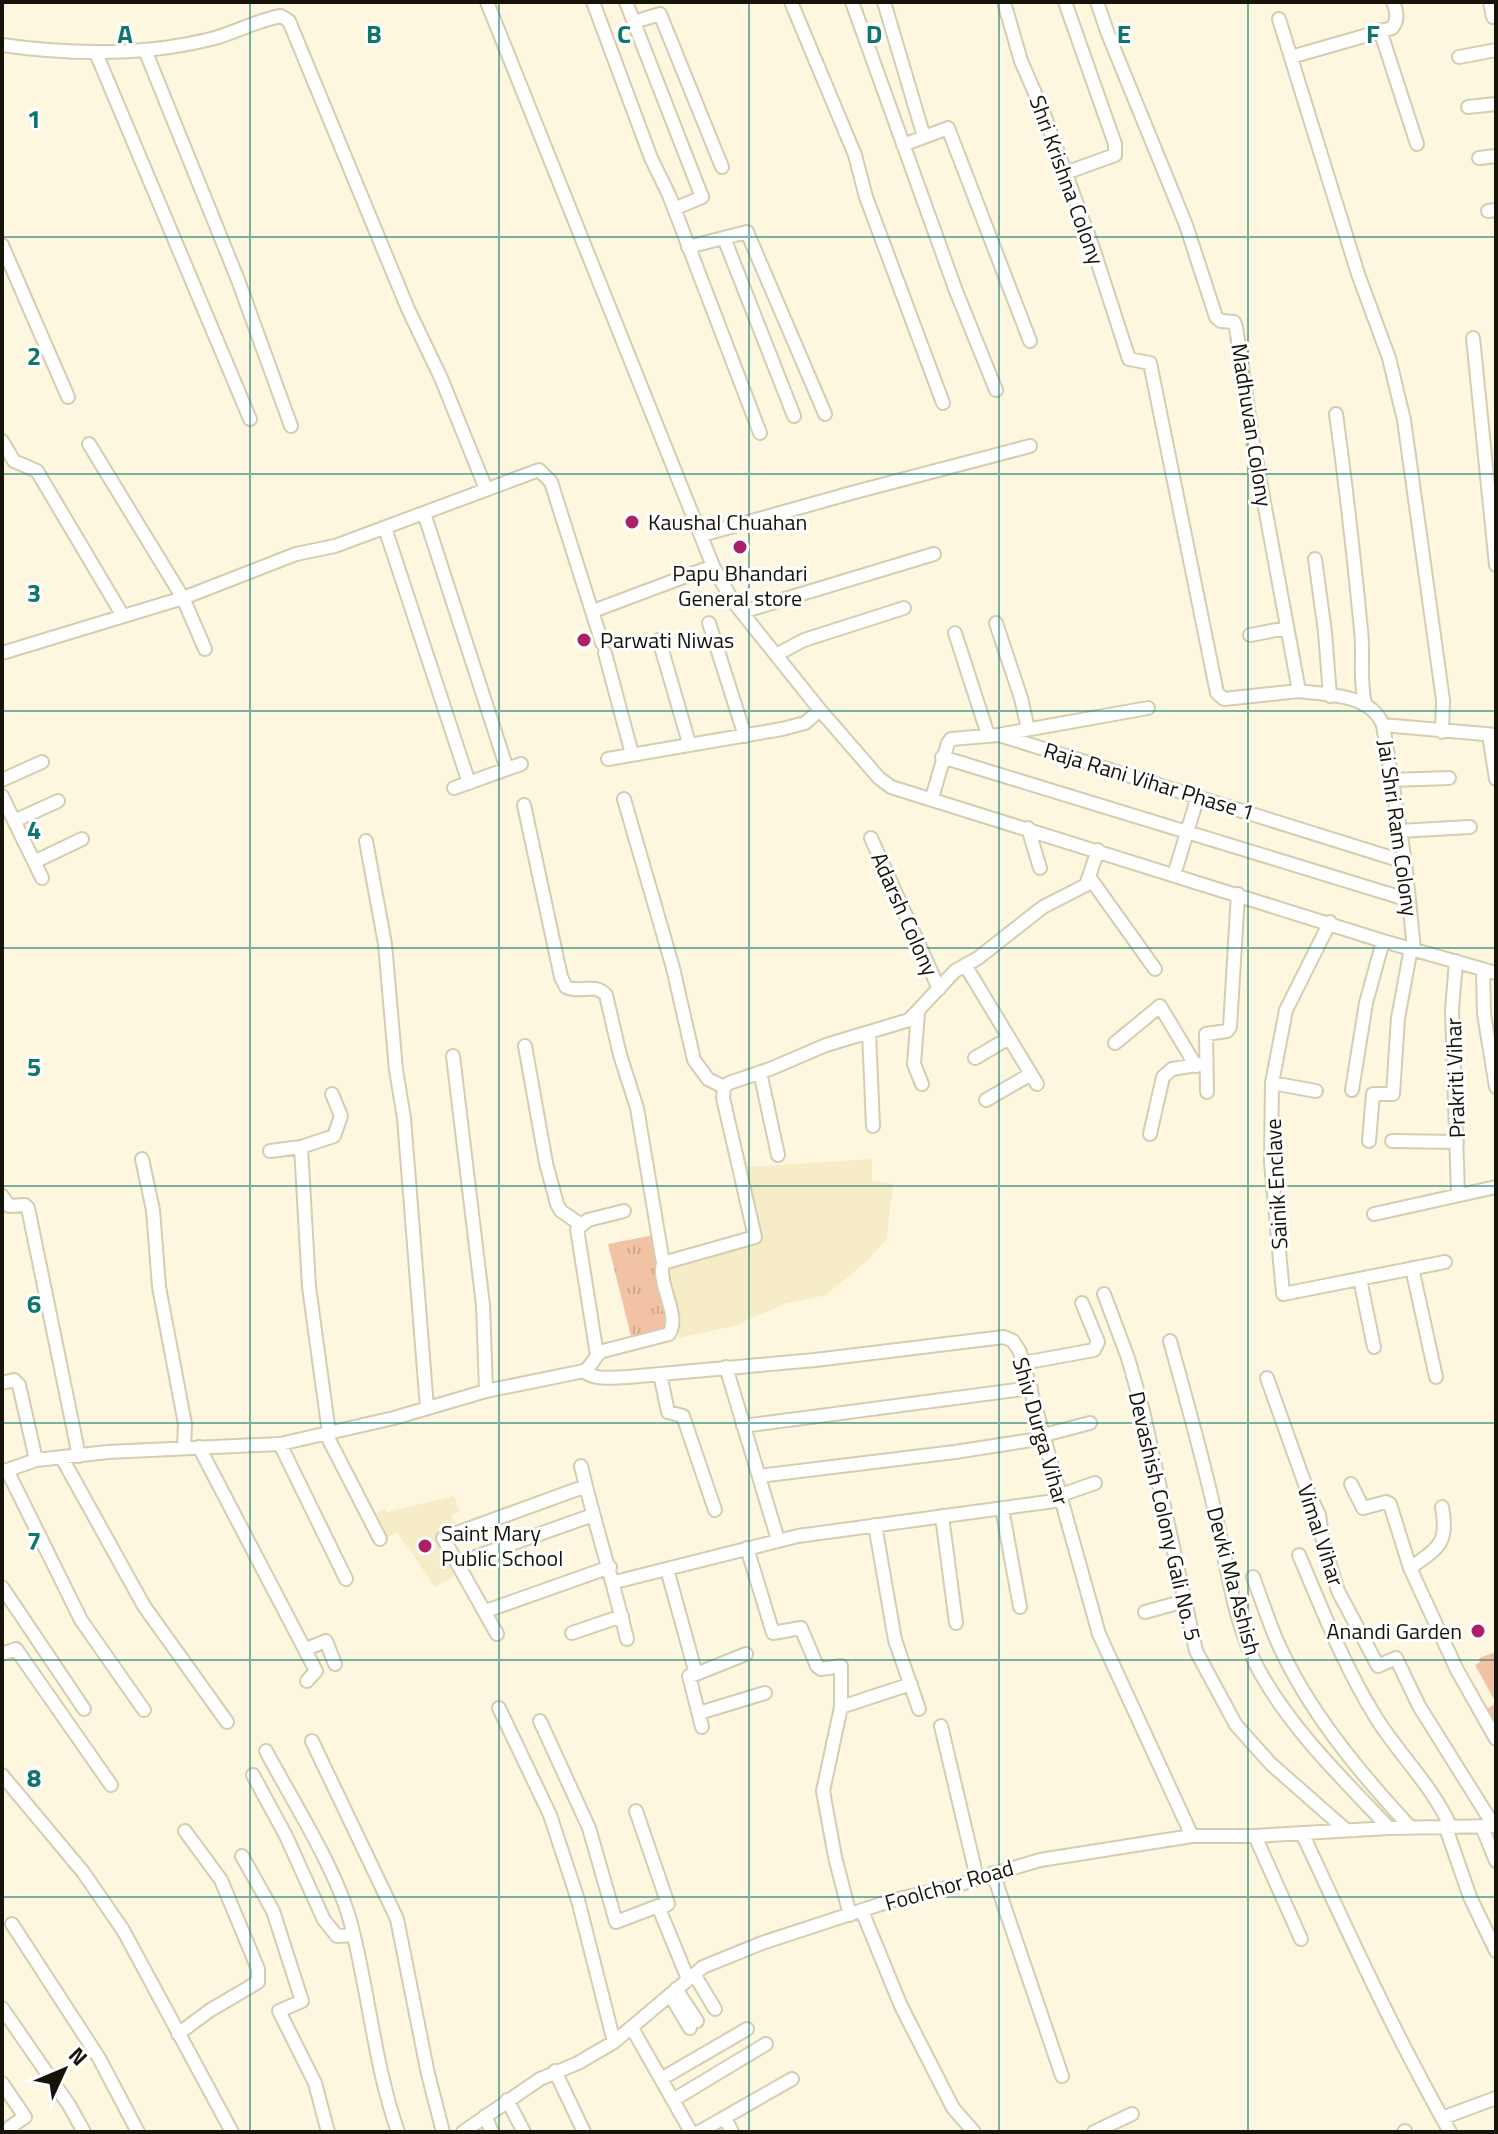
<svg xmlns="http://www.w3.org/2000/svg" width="1498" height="2134" viewBox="0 0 1498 2134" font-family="'Titillium Web',sans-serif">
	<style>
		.built { fill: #f7ecc8 }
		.green { fill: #f1c3a4 }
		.park { fill: url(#park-tufts) }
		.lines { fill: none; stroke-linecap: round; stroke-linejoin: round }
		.minor-casing { stroke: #d5cdb0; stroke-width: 16 }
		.minor { stroke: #fff; stroke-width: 12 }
		.grid { fill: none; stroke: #0f766e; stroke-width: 2; stroke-opacity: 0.55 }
		.poi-dot { fill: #ab2163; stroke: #fff; stroke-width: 3 }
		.labels { text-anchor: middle; stroke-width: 6; stroke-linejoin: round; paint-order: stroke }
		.street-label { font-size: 22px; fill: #161309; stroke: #fff }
		.poi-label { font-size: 22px; fill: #161309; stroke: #fff; text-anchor: start }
		.grid-label { font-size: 26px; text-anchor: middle; font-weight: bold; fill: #0f766e; stroke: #fff; stroke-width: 6; stroke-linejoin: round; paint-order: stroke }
	</style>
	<defs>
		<pattern id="park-tufts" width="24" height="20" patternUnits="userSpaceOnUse" patternTransform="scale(2)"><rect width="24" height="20" fill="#f1c3a4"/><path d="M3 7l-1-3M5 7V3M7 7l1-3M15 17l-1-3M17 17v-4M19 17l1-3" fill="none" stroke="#cea78c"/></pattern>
	</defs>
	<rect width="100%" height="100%" fill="#fef7e0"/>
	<path class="built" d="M872,1159V1181L893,1184L887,1239L866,1262L826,1295L785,1304L734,1326L679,1338L666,1272L670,1263L761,1238L744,1167Z
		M454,1496L460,1512L451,1515L456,1527L437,1536L459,1573L435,1587L397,1532L383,1539L372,1515L385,1509L387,1512Z"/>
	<path class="green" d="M1496,1652V1732L1484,1711L1496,1703L1475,1665L1480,1662L1479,1658Z"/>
	<path class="park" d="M654,1235L659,1257L656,1272L669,1324L660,1334L632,1340L608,1244Z"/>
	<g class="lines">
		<defs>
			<path id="minor" d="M487,2L713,566L732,600L820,710L879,778L891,787L1383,941L1496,973
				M593,2L651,158L669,195L760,433
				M626,2L702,197L674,209
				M791,2L855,155L866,197L943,403
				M852,2L956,291L996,390
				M884,2L924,137
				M1004,2L1021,61L1044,114L1093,248L1129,359L1150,363L1217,693L1224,699L1299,691
				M1097,2L1108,34L1186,225L1216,317L1221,321L1234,322L1236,327L1253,443L1299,691C1328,695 1371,694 1383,725
				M1490,2L1493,17
				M1279,19L1358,274L1389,358L1404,420L1443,700L1442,732
				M634,22L660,14L722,167
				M1380,30L1417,144
				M2,45C72,55 142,56 211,39C235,33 257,20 281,16L289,21L408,309L441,378L486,489
				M145,50L238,280L291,426
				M96,53L250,419
				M1291,57L1392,28C1399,20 1397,11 1393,2
				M1459,57L1496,50
				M1468,107L1496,104
				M903,145L948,128L1030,341
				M1479,158L1496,156
				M1065,173L1115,155V144L1065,2
				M1488,211L1496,210
				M724,238L794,416
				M2,245L68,397
				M688,247L747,232L825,414
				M1473,338L1496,565
				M1336,414C1346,486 1354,558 1361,630C1364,654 1359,680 1365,703
				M2,441L14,461L37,471L123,616
				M89,444L183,598L205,649
				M424,513L507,769
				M385,528L469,783
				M702,535L855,492L1030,446
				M1315,559L1325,632L1330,696
				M593,611L713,566
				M742,612L934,554
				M709,623L745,736
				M996,623L1021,698L1028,729
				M955,633L988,735
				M1250,635L1287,628
				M659,640L689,743
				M2,653L183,598L296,554L335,546L539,470L551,482L602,643
				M605,653L632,754
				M776,655L804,640L904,608
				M1003,734L1148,708
				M1489,735L1496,779
				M942,757L1409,900
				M608,759L782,729L805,723L820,710
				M2,780L42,762
				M1391,780L1449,778
				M454,788L521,764
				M2,796L42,878
				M932,798L948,743L951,739L999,735L1405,862
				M624,799L673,968L694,1060L708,1079L724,1087
				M524,805L561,977L566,987C580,994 594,982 606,995L620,1055L637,1108L663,1263
				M14,821L58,801
				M1028,828L1040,868
				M1399,831L1470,827
				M871,838L939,989
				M366,841L385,944L396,1070L404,1118L427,1408
				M34,862L82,839
				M1174,875L1198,796
				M1090,878L1155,969
				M1330,922L1286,1010L1272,1083L1271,1162L1283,1294L1445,1262
				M1414,949L1405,862L1383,725L1496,735
				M1456,961L1452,1010L1458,1194
				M965,965L1037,1084
				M1483,969L1484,1014L1496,1087
				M918,1012L914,1064L922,1084
				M869,1032L873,1126
				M1115,1043L1160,1006L1196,1066
				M525,1046L546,1163L557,1204L561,1211L580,1224
				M453,1056L483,1305L486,1391
				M975,1058L1009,1038
				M760,1072L778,1155
				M1272,1083L1316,1091
				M1352,1090L1366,1003L1383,941
				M1207,1092L1206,1034L1227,1031L1230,1027L1238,894
				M986,1100L1031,1074
				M1150,1134L1163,1077L1172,1069L1202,1064
				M1369,1141L1373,1094H1393L1398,1018L1411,948
				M1392,1141L1457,1142
				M301,1147L309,1287L329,1433
				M270,1151L301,1147L334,1136L341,1116L332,1094
				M142,1159L153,1210L159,1287L185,1424L184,1447
				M2,1196L9,1206L25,1205L28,1208L79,1456
				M1374,1214L1496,1187
				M1412,1268L1436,1377
				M1360,1279L1374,1347
				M1104,1294L1128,1358L1143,1411L1196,1651L1236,1725L1271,1764L1346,1830
				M1170,1341C1186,1399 1203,1458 1216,1517C1228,1569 1234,1627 1261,1674C1294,1732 1343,1779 1389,1828
				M597,1355L577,1229L588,1220L624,1211
				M1023,1363L1094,1350L1098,1342L1082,1303
				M726,1367L778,1540
				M584,1371C595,1381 613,1377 628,1377L815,1360L1004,1337L1013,1341L1020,1352L1099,1634L1192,1836
				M660,1374L668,1412L683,1416L715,1510
				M1267,1378L1306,1487L1319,1515L1323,1542L1338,1591L1378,1666L1396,1658L1419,1706L1494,1826
				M2,1383L14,1380L19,1385L36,1460
				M743,1426L1031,1388
				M326,1434L380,1539
				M1044,1435L1090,1423
				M280,1444L346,1579
				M199,1447L316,1671L307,1681
				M62,1458L144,1606L227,1722
				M581,1466C595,1525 613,1581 627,1639
				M7,1470L81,1620L144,1710
				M2,1472L36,1460L108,1452L280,1444L394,1418L486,1391L584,1371C593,1366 594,1355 603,1351L669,1334C681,1315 657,1285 663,1263L755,1237L723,1098L724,1087L729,1083L770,1069L826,1045L909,1020L955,971L978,958L1043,907L1086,885L1098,850
				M759,1476L955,1452L1045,1438
				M1351,1484L1363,1508L1386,1502L1390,1504L1410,1568L1457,1670L1496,1739
				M1061,1495L1095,1483
				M1002,1508L1020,1607
				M942,1516L956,1623
				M875,1525L895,1640L919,1709
				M747,1548L773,1633L801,1628L817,1666L821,1669L841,1666V1707L823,1791L835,1857L850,1915
				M1299,1555C1322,1609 1344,1666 1375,1716C1399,1755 1433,1786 1451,1828
				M458,1563L593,1515
				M1410,1568C1438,1548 1449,1544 1442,1507
				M667,1569L696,1674L689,1676L702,1727
				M1253,1577C1261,1598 1268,1620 1277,1641C1308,1711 1360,1773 1411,1828
				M615,1582L798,1536L1062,1500
				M2,1587L84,1709
				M486,1611L610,1567
				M1145,1612L1185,1601
				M572,1633L622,1616
				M497,1634L443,1538L586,1486
				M306,1649L326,1641L335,1664
				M2,1654L16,1649L111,1785
				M696,1674L746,1654
				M841,1707L911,1684
				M499,1708L550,1815L578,1900L614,2042
				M699,1713L765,1693
				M540,1721L589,1828L616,1922L658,1906L688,1979
				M941,1726L977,1878
				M312,1741L397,1919L428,2074L443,2132
				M266,1751C293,1802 339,1873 352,1928C369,1995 375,2067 398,2132
				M2,1775L83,1872L123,1930L232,2132
				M253,1775L286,1836L324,1920L337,1936L354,1935
				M636,1811L668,1904L659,1909
				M1482,1827L1496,1861
				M1446,1828L1470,1897L1496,1951
				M1302,1833C1349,1934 1395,2035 1450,2132
				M1255,1836L1301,1939
				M242,1856L273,1911L302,2001L279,2011L315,2083L328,2132
				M993,1873L1062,2076
				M862,1911L901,2006L953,2108L974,2132
				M12,1924L99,2058L138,2132
				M694,1974L715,2009
				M676,1989L697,2021
				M670,1995L690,2028
				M2,2008L69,2105L84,2132
				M632,2028L691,2132
				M178,2034L209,2011L258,1982V1969L221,1880L185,1831
				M555,2071L584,2132
				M661,2079L747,2029
				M2,2083L25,2117L10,2127L13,2132
				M507,2100L524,2132
				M673,2100L766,2044
				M485,2116L492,2132
				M1442,2118L1496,2098
				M722,2119L792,2079
				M463,2132L540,2079L578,2063L614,2042L703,1967L762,1943L890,1901L954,1886L1040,1860L1192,1836H1255L1389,1828L1496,1826
				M699,2132L722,2119L728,2124L732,2132
				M1094,2132L1132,2114
				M1404,2132L1405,2131"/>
		</defs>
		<use href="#minor" class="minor-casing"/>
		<use href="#minor" class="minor"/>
	</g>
	<path class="grid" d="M250,2V2132M499,2V2132M749,2V2132M999,2V2132M1248,2V2132M2,237H1496M2,474H1496M2,711H1496M2,948H1496M2,1186H1496M2,1423H1496M2,1660H1496M2,1897H1496"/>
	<g class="poi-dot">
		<circle cx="632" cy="522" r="8"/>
		<circle cx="740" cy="547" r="8"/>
		<circle cx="584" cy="640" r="8"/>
		<circle cx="425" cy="1546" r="8"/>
		<circle cx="1478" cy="1631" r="8"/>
	</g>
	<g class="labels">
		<g class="street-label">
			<text transform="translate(1067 180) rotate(70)" y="8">Shri Krishna Colony</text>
			<text transform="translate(1252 425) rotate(81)" y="8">Madhuvan Colony</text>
			<text transform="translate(1149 781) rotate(17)" y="8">Raja Rani Vihar Phase 1</text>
			<text transform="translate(1398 828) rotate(82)" y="8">Jai Shri Ram Colony</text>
			<text transform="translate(905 914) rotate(66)" y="8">Adarsh Colony</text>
			<text transform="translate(1455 1078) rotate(-92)" y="8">Prakriti Vihar</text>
			<text transform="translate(1276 1184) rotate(-93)" y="8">Sainik Enclave</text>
			<text transform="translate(1041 1431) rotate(74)" y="8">Shiv Durga Vihar</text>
			<text transform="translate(1165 1516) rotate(77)" y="8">Devashish Colony Gali No. 5</text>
			<text transform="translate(1321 1535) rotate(72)" y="8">Vimal Vihar</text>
			<text transform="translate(1234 1581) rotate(75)" y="8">Devki Ma Ashish</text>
			<text transform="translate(949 1885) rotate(-16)" y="8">Foolchor Road</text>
		</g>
		<g class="poi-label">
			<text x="648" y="530">Kaushal Chuahan</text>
			<text x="740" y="581" text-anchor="middle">Papu Bhandari<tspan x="740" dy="25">General store</tspan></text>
			<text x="600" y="648">Parwati Niwas</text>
			<text x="441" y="1541">Saint Mary<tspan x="441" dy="25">Public School</tspan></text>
			<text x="1462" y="1639" text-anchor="end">Anandi Garden</text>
		</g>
	</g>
	<g class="grid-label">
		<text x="125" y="43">A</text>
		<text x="374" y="43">B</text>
		<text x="624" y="43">C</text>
		<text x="874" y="43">D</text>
		<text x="1124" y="43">E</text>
		<text x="1373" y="43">F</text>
		<text x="34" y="128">1</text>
		<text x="34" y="365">2</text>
		<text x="34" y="602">3</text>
		<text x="34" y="839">4</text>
		<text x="34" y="1076">5</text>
		<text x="34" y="1313">6</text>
		<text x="34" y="1550">7</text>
		<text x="34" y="1787">8</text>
	</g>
	<rect width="1498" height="2134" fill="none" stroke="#161309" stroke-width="8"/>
	<g transform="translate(64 2070) rotate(46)" stroke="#ffffff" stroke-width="6" paint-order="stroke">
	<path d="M0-6L14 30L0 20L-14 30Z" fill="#161309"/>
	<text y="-12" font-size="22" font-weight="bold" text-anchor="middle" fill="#161309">N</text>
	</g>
</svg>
